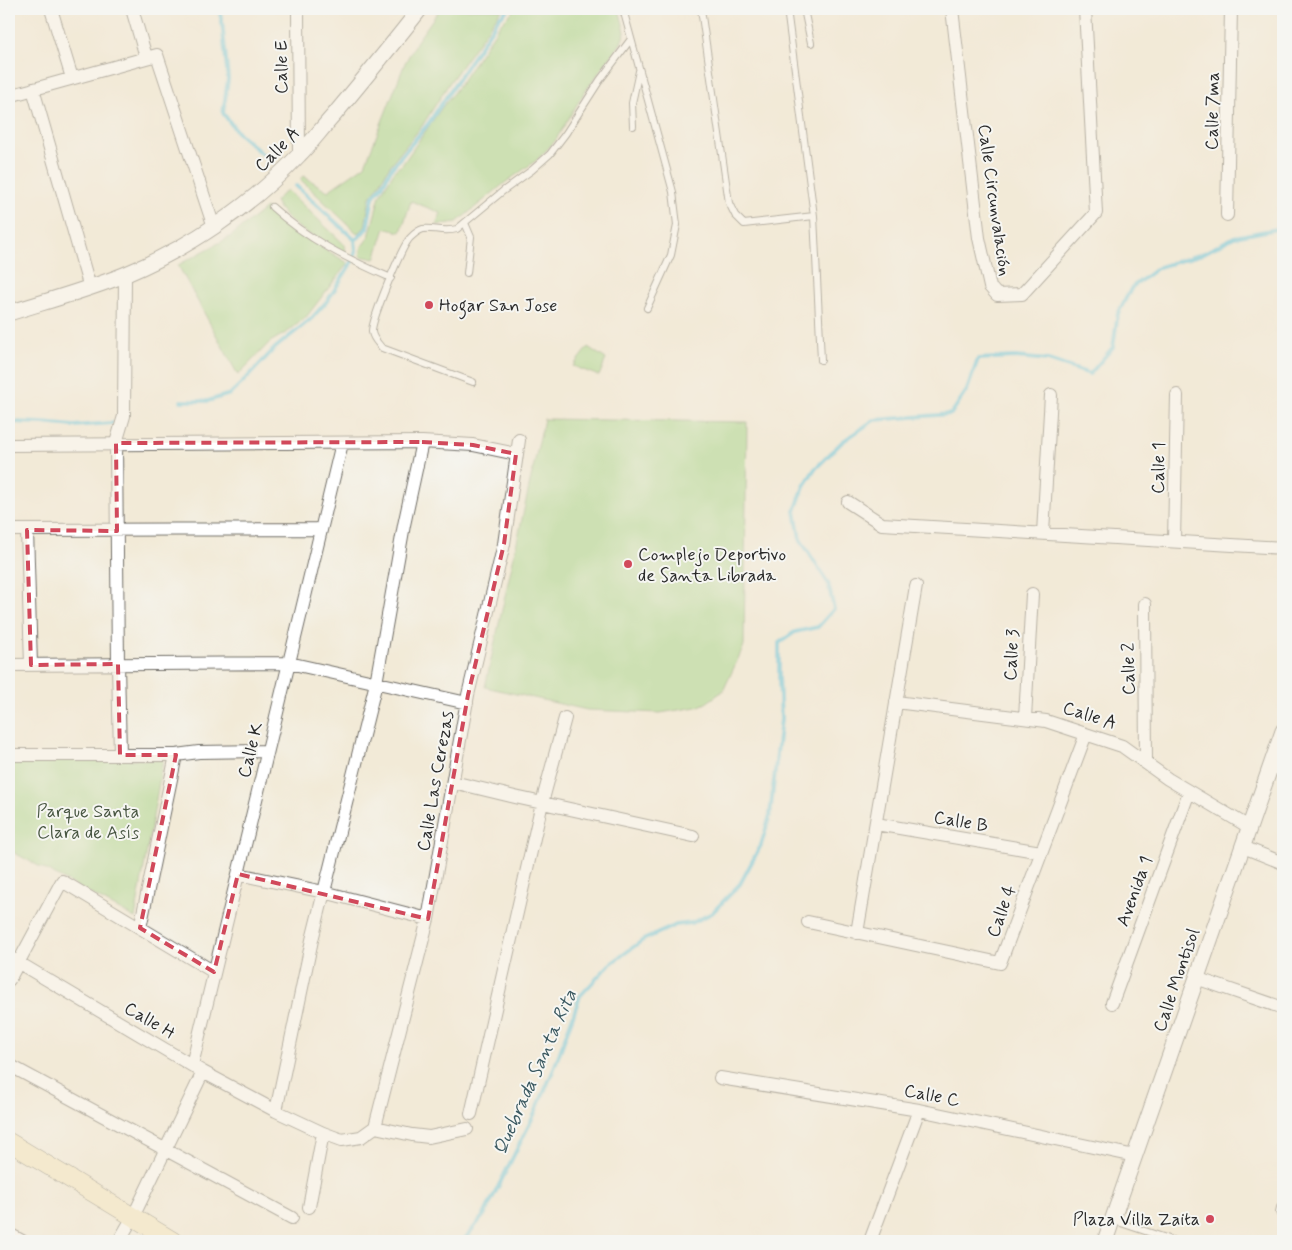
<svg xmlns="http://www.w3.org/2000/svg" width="1292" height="1250" viewBox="0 0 1292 1250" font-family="Mynerve,sans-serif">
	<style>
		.green { fill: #a0d687; stroke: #668059 }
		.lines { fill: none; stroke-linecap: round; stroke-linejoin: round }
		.stream { stroke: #60c3de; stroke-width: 4 }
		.service-casing { stroke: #716e67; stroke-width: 8 }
		.minor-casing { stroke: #716e67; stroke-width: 14 }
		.tertiary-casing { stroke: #716e67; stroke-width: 17 }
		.secondary-casing { stroke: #716e67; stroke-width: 19 }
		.service { stroke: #fff; stroke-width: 6 }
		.minor { stroke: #fff; stroke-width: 12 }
		.tertiary { stroke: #fff; stroke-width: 15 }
		.secondary { stroke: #f6e9c3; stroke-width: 18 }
		.marked { fill: none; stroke: #d1495b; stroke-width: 4; stroke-dasharray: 10 6; stroke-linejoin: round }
		.poi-dot { fill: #d1495b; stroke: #f6f6f2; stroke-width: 2 }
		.labels { text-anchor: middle; stroke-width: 4; stroke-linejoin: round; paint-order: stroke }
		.street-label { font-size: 18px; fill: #2b2b2b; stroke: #f6f6f2 }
		.poi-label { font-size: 18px; fill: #2b2b2b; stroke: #f6f6f2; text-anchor: start }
		.park-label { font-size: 18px; fill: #485642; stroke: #f6f6f2 }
		.water-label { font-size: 19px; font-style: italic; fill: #3b5961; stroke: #f6f6f2 }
	</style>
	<rect width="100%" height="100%" fill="#f6f6f2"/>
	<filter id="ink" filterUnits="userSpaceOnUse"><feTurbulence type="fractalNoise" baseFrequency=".02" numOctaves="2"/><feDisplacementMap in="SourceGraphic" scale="10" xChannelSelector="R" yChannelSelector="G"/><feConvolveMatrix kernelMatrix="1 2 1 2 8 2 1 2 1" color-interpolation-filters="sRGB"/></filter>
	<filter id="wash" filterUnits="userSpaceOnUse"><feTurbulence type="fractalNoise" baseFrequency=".0096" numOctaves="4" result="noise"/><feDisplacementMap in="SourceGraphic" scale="20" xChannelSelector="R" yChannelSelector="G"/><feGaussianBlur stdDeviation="1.12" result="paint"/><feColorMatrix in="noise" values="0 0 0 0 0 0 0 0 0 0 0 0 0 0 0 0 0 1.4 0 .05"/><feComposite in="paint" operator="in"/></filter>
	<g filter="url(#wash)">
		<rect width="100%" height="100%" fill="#f2ead7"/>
		<path class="green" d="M440,9H502L450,82L422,126L389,167L378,187L370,197L365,227L358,234L300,179L303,176L328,191L365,165L405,63L417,41Z
			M515,9H619L625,32L621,43L584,93L555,141L537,160L506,182L457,222L436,225L441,213L411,201L401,232L385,228L375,259L360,256L362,246L369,237L380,195L396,169L402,165L440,110L461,83L501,23Z
			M287,190L345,245L346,254C322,241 287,227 275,201Z
			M266,208L308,239L348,263L307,316L289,331L270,342L238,375L178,265L230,237Z
			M588,347L606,359L599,376L573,366Z
			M544,419L747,422L744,646L723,691L706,703L697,707L660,713L587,710L485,687Z
			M9,757L163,760L135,918L9,850Z"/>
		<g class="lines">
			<path class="stream" d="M219,9L222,22L228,79L223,113L237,132L267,158
				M355,240L359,237L367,228L373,197L382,186L391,169L428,124L499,18L508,9
				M181,401H208L230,394L242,383L275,348L311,319L328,300L352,262L356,251L355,240L296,186
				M9,422L42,423L74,426L112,423
				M463,1241L484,1215L534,1115L553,1071L580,996L609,965L643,940L676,925L692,923L712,913L740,884L761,845L770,815L781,719L779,678V643L795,632L818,627L834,609L828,583L800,539L795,511L804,486L814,470L842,442L874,420L951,414L967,390L978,359L1015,357L1048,360L1090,374L1113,347L1118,313L1132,287L1159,267L1202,254L1234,237L1277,229L1283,222"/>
		</g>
	</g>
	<g filter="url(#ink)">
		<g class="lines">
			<defs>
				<path id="service" d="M623,9L673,192L677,225L671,255L647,308
					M701,9L729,203L735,215L744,224L814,216
					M787,9L814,216L821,360
					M804,9L811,43
					M633,126L632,103L639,71
					M272,207C307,239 347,259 391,278
					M465,223L471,237L467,273
					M473,382L382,348C378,343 373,339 372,332C371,321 402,246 410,238C412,236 419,230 423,229C432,227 443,233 457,229L503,191L532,170L550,154L566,133L600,80L631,39
					M1112,1220L1175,1241"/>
				<path id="minor" d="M51,9L72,78
					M132,9L146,57
					M298,9L299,155
					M952,9L979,238L990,287L997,295L1022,294L1096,213L1085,9
					M33,89L90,288
					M9,96L157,55L214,227
					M1227,215L1231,9
					M9,445L422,442L473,445L516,454
					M848,502L882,524L1283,548
					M9,530L321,529
					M27,530L31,665
					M1043,533L1051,395
					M1174,541L1177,395
					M1145,604L1146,763
					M9,665L289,663L467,703
					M896,702L1046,721L1122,746L1168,779L1249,827
					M1025,718L1032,594
					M9,755H176L199,752L267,751
					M120,755L118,664L116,443L124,416L125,274
					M453,782L515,797L693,836
					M876,824L1041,852
					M1243,847L1283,863
					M238,874L324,892L428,919
					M808,922L1000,963L1086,734
					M140,928L176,755
					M857,933L916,586
					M9,957L203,1072L276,1111L323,1133L342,1140L361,1137L375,1127L412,1135L429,1137L467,1129
					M1196,978L1283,1008
					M9,980L62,881L214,972
					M1112,1003L1189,792
					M9,1065L292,1218
					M192,1065L342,443
					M720,1078L919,1110L1135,1156
					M276,1111L312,940L376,683L404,525L422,442
					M471,1114L542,803L565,718
					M375,1127L428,919L468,695L504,544L519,440
					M309,1207L323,1133
					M1282,1212L1283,1208
					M9,1234L22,1241
					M119,1241L133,1217L203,1072
					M870,1241L919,1110"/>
				<path id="tertiary" d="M9,313C47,301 87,290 124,275C189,248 251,206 299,155C311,143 322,128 334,115C363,80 392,45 420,9
					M1105,1241L1283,731"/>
				<path id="secondary" d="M9,1142L173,1241"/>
			</defs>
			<use href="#service" class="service-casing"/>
			<use href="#minor" class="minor-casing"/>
			<use href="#tertiary" class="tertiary-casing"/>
			<use href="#secondary" class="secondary-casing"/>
			<use href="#service" class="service"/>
			<use href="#minor" class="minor"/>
			<use href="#tertiary" class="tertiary"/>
			<use href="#secondary" class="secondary"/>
		</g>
	</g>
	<path d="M0 0H1292V1250H0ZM422,442L473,445L516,454L504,544L468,695L428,919L238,874L214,972L140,928L176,755H120L118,664L31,665L27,530L117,531L116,443Z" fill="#f2ead7" fill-opacity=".55" fill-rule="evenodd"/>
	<path class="marked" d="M422,442L473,445L516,454L504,544L468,695L428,919L238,874L214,972L140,928L176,755H120L118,664L31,665L27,530L117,531L116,443Z"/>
	<g class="poi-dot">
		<circle cx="429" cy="305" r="5"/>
		<circle cx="628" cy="564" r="5"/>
		<circle cx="1210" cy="1219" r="5"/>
	</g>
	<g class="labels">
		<g class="street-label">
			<text transform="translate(281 67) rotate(-90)" y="6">Calle E</text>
			<text transform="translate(1212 111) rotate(-89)" y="6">Calle 7ma</text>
			<text transform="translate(277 149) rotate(-45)" y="6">Calle A</text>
			<text transform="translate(995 200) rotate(82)" y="6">Calle Circunvalación</text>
			<text transform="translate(1158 468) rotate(-89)" y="6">Calle 1</text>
			<text transform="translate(1011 655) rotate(-87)" y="6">Calle 3</text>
			<text transform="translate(1128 669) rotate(-91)" y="6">Calle 2</text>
			<text transform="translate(1090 715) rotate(18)" y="6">Calle A</text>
			<text transform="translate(250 750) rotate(-76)" y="6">Calle K</text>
			<text transform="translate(435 781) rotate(-80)" y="6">Calle Las Cerezas</text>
			<text transform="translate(961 821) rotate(10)" y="6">Calle B</text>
			<text transform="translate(1134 891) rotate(-70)" y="6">Avenida 1</text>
			<text transform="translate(1001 911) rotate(-70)" y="6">Calle 4</text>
			<text transform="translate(1176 980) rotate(-71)" y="6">Calle Montisol</text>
			<text transform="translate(150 1020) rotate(30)" y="6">Calle H</text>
			<text transform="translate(932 1095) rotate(11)" y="6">Calle C</text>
		</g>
		<g class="poi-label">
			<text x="439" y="311">Hogar San Jose</text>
			<text x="638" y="560">Complejo Deportivo<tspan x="638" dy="21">de Santa Librada</tspan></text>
			<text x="1200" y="1225" text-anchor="end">Plaza Villa Zaita</text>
		</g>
		<g class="park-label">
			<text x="88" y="817">Parque Santa<tspan x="88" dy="21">Clara de Asís</tspan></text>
		</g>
		<g class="water-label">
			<text transform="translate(534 1072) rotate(-66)" y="7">Quebrada Santa Rita</text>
		</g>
	</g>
	<rect width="1292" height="1250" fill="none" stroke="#f6f6f2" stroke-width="30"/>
</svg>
